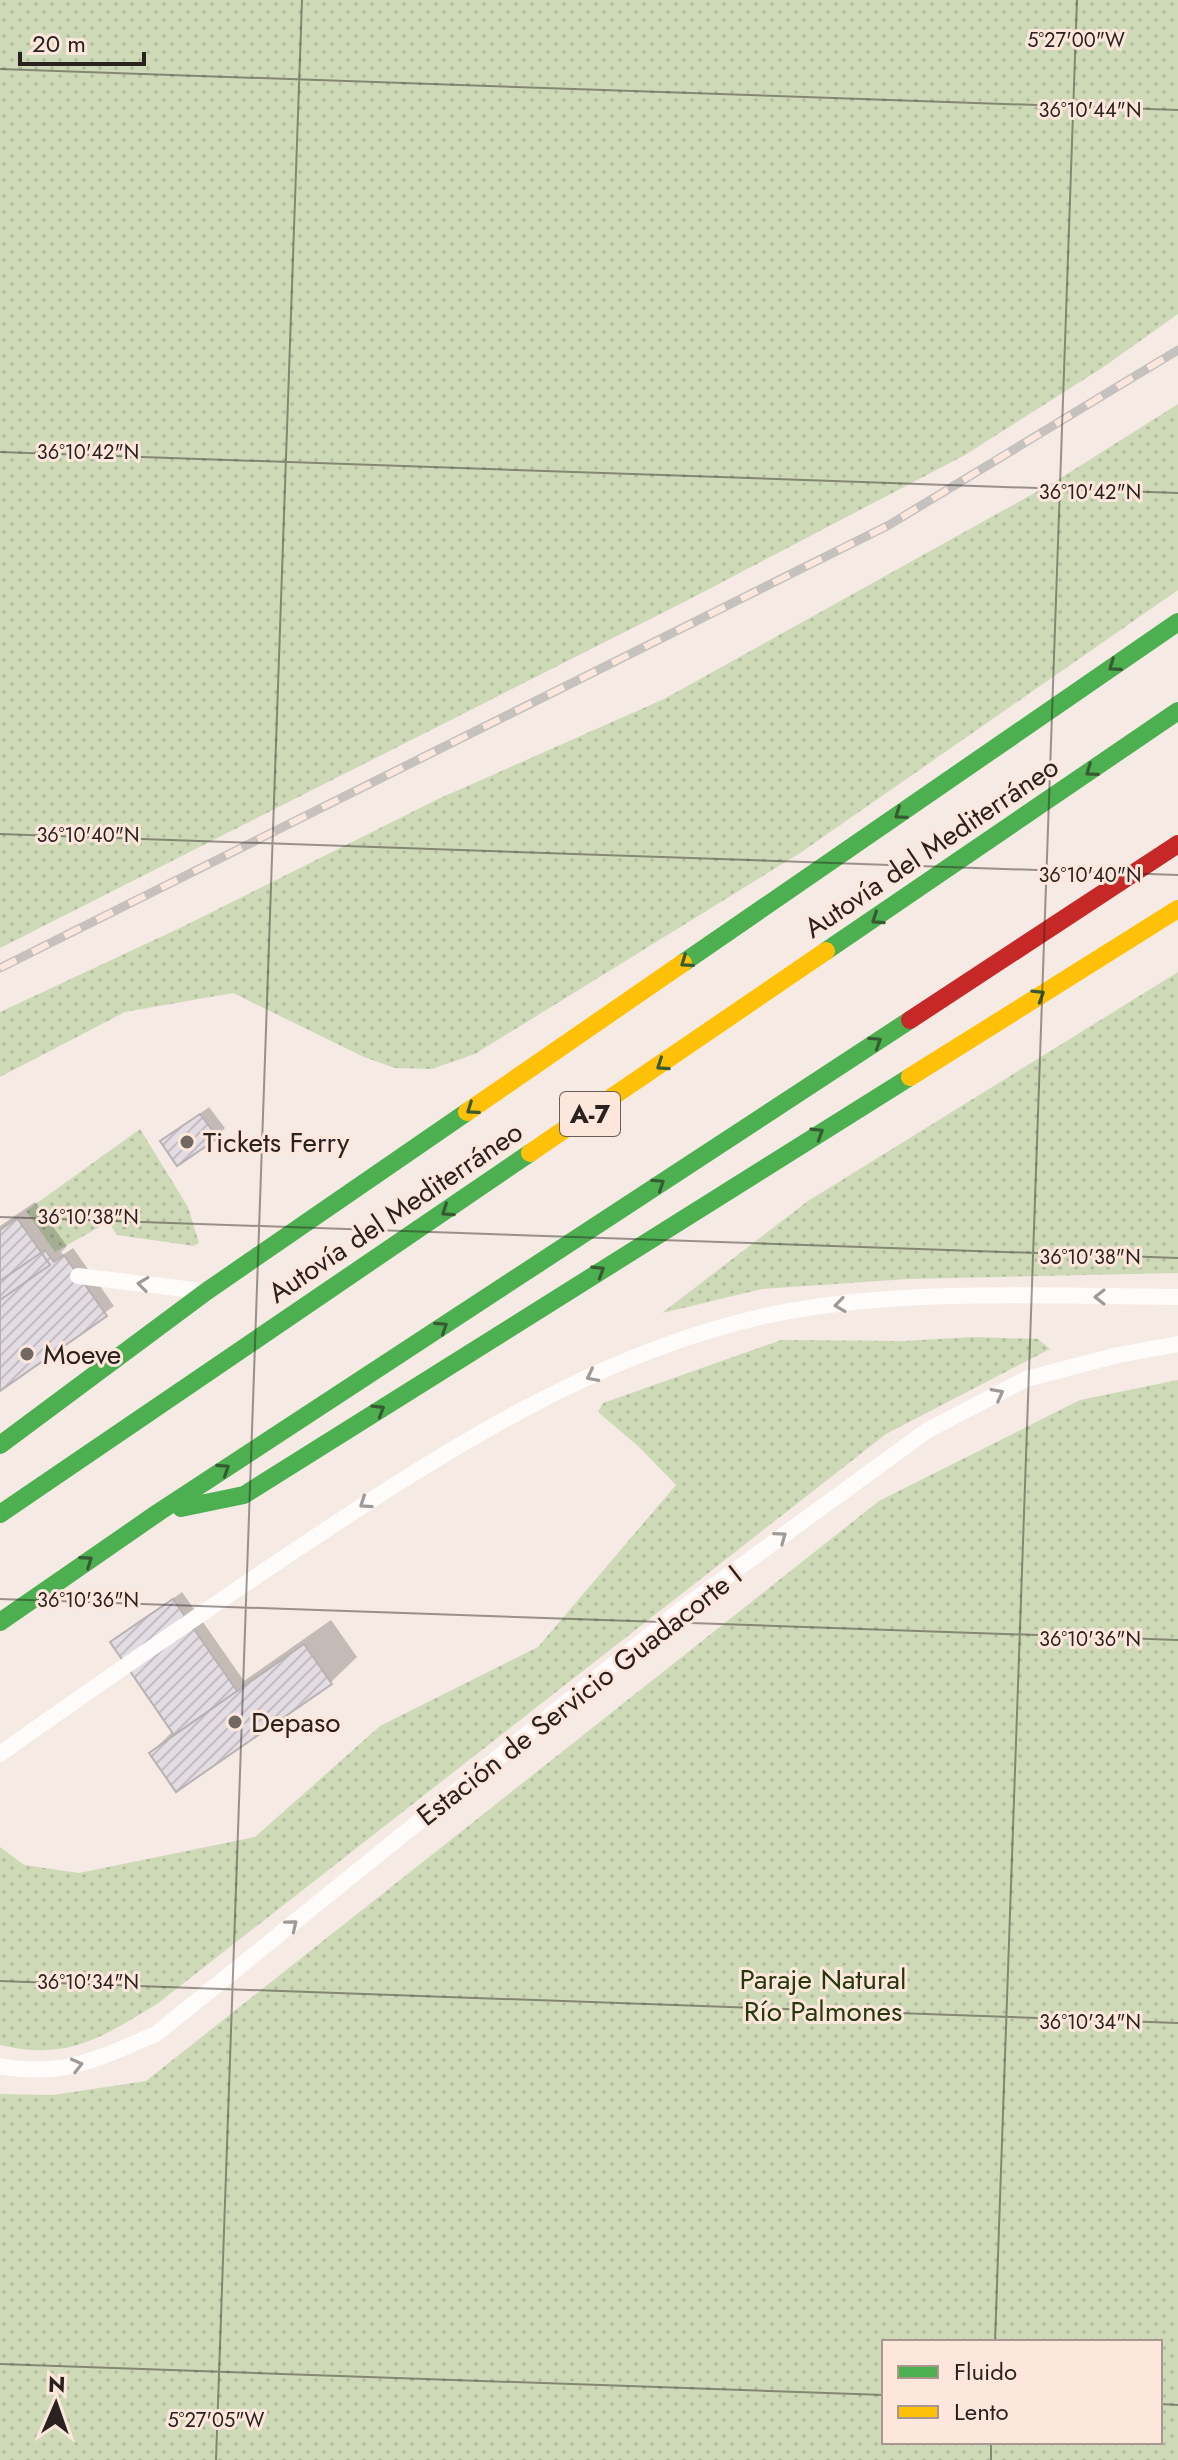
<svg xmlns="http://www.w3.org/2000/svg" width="1178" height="2460" viewBox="0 0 1178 2460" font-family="Jost,sans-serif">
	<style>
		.green { fill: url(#green-dots); fill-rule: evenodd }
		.shadow { fill: #0003 }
		.building { fill: url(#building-hatch); stroke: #b8b2b3; stroke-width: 2 }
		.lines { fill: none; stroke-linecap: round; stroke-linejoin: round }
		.lane { stroke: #fefcfb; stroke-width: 16 }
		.fast { stroke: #4caf50; stroke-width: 18 }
		.slow { stroke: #ffc107; stroke-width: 18 }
		.jam { stroke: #c62828; stroke-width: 18 }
		.rail-casing { stroke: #c5c1bf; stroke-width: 9 }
		.rail { stroke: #fde7dc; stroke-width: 6; stroke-dasharray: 18; stroke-linecap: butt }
		.oneway { stroke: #385a32 }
		.oneway2 { stroke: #9f9a98 }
		.ticks { fill: none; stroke: #2a221e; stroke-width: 2; stroke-opacity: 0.45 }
		.poi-dot { fill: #716863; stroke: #fde7dc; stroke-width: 3 }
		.labels { text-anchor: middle; stroke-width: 6; stroke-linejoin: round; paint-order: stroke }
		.shield { fill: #fde7dc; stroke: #695d57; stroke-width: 2 }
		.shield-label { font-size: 26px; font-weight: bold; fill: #2a221e }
		.street-label { font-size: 28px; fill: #2a221e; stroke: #fde7dc }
		.poi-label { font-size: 28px; fill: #2a221e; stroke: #fde7dc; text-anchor: start }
		.park-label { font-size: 28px; fill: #25390c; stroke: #fde7dc }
		.ticks-label { font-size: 20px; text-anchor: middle; fill: #2a221e; stroke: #fde7dc; stroke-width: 6; stroke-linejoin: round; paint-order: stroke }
	</style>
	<defs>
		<pattern id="green-dots" width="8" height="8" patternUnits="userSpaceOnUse" patternTransform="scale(2)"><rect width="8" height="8" fill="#cedab7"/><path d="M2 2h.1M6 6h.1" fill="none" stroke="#b1bb9d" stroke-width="1.8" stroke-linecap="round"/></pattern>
		<pattern id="building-hatch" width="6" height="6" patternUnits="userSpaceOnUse" patternTransform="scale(2)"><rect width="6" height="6" fill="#e3dce3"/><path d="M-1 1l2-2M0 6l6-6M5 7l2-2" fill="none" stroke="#c3bcc2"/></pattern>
	</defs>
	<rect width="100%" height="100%" fill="#f5eae4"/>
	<path class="green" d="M0,0H1178V314L1102,368L965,455L686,601L0,948Z
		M1178,404V590L800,853L475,1054L432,1069L395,1068L364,1057L233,993L125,1012L0,1077V1012L182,927L438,799L664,699L1056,481Z
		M1178,972V1273L908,1279L762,1289L662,1313L808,1201Z
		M140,1129L188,1207L199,1243L194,1246L117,1235L108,1222L55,1252L26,1211Z
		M973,1337L1038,1339L1050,1349L886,1434L157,2004C101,2038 67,2061 0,2045V1847L24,1865L79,1873L255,1837L380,1726L538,1647L676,1485L639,1447L598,1412L603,1403L781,1340L905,1341Z
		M1178,1380V2460H0V2094L53,2095L146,2081L879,1501L1080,1400ZM884,2342H1160V2442H884Z"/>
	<path class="shadow" d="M209,1107L225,1128L216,1137L163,1141Z
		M35,1202L67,1246L61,1252L63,1255L73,1248L114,1306L0,1389V1226Z
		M182,1592L244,1681L331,1620L357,1657L331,1682L151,1753L174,1730L112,1643Z"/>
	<path class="building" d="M200,1114L218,1138L177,1166L160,1141Z
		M17,1218L50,1265L0,1300V1230Z
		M45,1250L54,1262L64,1255L107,1316L0,1391V1281Z
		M173,1599L237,1691L174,1735L110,1642Z
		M304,1644L332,1684L176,1792L149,1753Z"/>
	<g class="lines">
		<path class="lane" d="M78,1276L194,1290
			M0,1754C94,1687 189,1622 285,1557C435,1457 595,1351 774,1314C903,1288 1046,1296 1178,1297
			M0,2066C64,2078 99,2058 156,2034L682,1609L928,1430L1026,1379L1118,1355L1178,1344"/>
		<path class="fast" d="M826,951L1178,711
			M683,963L1178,622
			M0,1445L207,1291L467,1112
			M181,1508L244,1495L910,1077
			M0,1514L530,1153
			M0,1622L159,1512L910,1020"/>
		<path class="slow" d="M910,1077L1178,909
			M467,1112L683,963
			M530,1153L826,951"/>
		<path class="jam" d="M910,1020L1178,844"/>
		<defs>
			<path id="rail" d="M0,968L889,525L1178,350"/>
		</defs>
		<use href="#rail" class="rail-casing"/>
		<use href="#rail" class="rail"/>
	</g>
	<defs><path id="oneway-chevron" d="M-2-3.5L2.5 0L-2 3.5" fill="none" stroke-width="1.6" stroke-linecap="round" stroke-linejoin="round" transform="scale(2)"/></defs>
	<g class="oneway">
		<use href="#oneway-chevron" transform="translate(1114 666) rotate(145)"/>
		<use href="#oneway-chevron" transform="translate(1091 771) rotate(145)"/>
		<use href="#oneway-chevron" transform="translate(900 814) rotate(145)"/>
		<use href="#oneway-chevron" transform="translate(877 919) rotate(146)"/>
		<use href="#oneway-chevron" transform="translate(686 962) rotate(145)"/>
		<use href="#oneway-chevron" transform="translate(1039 995) rotate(-32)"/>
		<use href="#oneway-chevron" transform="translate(876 1042) rotate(-33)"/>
		<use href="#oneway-chevron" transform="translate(662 1065) rotate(146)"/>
		<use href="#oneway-chevron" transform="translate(472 1109) rotate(145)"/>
		<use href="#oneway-chevron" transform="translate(818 1133) rotate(-32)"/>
		<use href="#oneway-chevron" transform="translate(659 1184) rotate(-33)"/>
		<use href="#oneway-chevron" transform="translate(447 1211) rotate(146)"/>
		<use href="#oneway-chevron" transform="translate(599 1271) rotate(-32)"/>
		<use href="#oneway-chevron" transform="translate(442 1327) rotate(-33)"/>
		<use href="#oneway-chevron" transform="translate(379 1410) rotate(-32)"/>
		<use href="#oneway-chevron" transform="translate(224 1469) rotate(-33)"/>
		<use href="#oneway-chevron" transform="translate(87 1561) rotate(-35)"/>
	</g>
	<g class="oneway2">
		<use href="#oneway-chevron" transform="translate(143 1284) rotate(-173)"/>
		<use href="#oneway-chevron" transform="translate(1100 1297) rotate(-180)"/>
		<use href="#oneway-chevron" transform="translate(840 1305) rotate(172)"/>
		<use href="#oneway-chevron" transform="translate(592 1376) rotate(153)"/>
		<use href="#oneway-chevron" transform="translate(998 1394) rotate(-28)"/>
		<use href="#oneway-chevron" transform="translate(365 1503) rotate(146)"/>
		<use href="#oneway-chevron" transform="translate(781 1537) rotate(-36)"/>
		<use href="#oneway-chevron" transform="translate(292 1925) rotate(-39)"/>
		<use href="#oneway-chevron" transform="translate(77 2065) rotate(-14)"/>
	</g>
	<path class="ticks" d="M0,69L1178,110M0,452L1178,493M0,834L1178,875M0,1217L1178,1258M0,1599L1178,1640M0,1981L1178,2023M995,2342L1077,0M0,2364L884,2395M1160,2404L1178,2405M216,2460L302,0M991,2460V2442"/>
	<g class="poi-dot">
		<circle cx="187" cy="1142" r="8"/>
		<circle cx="27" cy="1354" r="8"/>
		<circle cx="235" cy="1722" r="8"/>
	</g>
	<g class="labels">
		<rect class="shield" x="560" y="1092" width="60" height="44" rx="6"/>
		<g class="shield-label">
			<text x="590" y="1123">A-7</text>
		</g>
		<g class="street-label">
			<text transform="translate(931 847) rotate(-34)" y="10">Autovía del Mediterráneo</text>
			<text transform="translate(395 1212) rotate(-34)" y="10">Autovía del Mediterráneo</text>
			<text transform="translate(579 1695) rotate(-38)" y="10">Estación de Servicio Guadacorte I</text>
		</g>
		<g class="poi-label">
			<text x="203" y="1152">Tickets Ferry</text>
			<text x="43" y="1364">Moeve</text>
			<text x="251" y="1732">Depaso</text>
		</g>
		<g class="park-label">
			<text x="823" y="1989">Paraje Natural<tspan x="823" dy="32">Río Palmones</tspan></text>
		</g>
	</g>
	<g class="ticks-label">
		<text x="1076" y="47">5°27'00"W</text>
		<text x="1090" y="117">36°10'44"N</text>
		<text x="88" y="459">36°10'42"N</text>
		<text x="1090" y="499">36°10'42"N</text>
		<text x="88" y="842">36°10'40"N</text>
		<text x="1090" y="882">36°10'40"N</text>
		<text x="88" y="1224">36°10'38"N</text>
		<text x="1090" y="1264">36°10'38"N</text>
		<text x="88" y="1607">36°10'36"N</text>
		<text x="1090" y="1646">36°10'36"N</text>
		<text x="88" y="1989">36°10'34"N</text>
		<text x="1090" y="2029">36°10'34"N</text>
		<text x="216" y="2427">5°27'05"W</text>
	</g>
	<rect x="882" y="2340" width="280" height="104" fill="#fde7dc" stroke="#a99890" stroke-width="2"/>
	<rect x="898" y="2366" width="40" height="12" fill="#4caf50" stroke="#a99890" stroke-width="2"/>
	<text x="954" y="2380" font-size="24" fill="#2a221e">Fluido</text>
	<rect x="898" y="2406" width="40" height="12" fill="#ffc107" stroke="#a99890" stroke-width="2"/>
	<text x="954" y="2420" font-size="24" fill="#2a221e">Lento</text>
	<g transform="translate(56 2404) rotate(2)" stroke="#fde7dc" stroke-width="6" paint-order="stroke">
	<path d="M0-6L14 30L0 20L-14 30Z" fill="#2a221e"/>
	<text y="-12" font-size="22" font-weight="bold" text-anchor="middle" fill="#2a221e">N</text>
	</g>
	<path d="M20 52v12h124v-12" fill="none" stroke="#2a221e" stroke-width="4"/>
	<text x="32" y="52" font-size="24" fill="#2a221e" stroke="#fde7dc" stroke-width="6" paint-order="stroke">20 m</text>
</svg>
